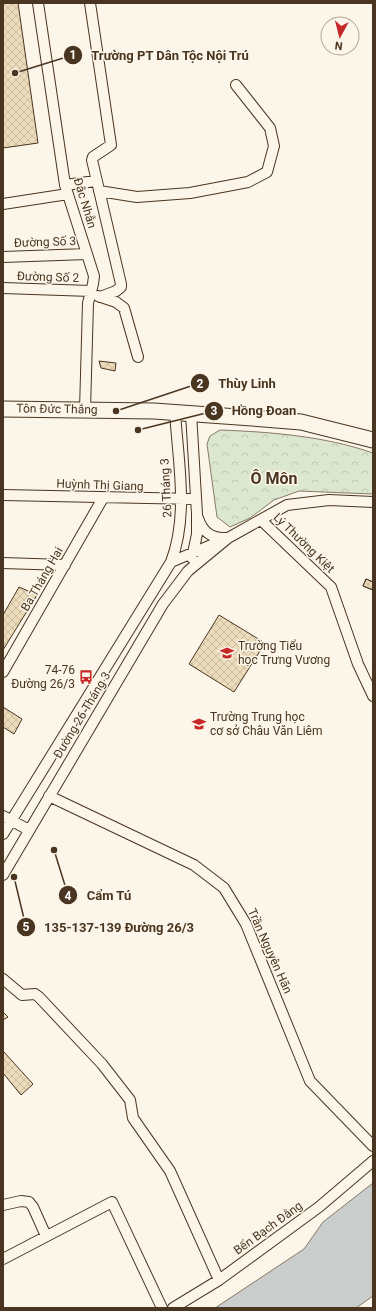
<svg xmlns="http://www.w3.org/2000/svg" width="376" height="1311" viewBox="0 0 376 1311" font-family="Roboto,sans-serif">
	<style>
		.park { fill: url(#park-crowns); stroke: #887966 }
		.water { fill: #c9cecd; stroke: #887966 }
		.building { fill: url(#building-cross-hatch); stroke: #4a3520 }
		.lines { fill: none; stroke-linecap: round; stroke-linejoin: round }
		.minor-casing { stroke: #4a3520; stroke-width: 12 }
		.highway-casing { stroke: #4a3520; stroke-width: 17 }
		.minor { stroke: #fbf6e9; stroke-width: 10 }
		.highway { stroke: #fbf6e9; stroke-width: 15 }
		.labels { text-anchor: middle; stroke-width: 3; stroke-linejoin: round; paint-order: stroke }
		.street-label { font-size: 12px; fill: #4a3520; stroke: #fbf6e9 }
		.poi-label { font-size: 12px; fill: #4a3520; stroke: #fbf6e9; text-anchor: start }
		.district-label { font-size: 16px; font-weight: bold; fill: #4a3520; stroke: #fbf6e9 }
		.leader { fill: none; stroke: #4a3520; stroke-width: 1.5 }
		.callout-dot { fill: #4a3520; stroke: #fbf6e9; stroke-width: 1.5 }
		.mark-label { font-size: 12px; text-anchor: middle; font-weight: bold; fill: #fff }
		.callout-label { font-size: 13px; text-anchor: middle; font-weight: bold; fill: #4a3520; stroke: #fbf6e9; stroke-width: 3; stroke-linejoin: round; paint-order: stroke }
	</style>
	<defs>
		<pattern id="park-crowns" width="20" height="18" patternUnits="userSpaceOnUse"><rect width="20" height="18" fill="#dce7d0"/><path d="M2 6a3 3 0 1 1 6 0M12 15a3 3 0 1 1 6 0" fill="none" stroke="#bec7b2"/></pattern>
		<pattern id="building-cross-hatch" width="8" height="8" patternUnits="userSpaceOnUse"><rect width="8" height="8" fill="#ecdcbc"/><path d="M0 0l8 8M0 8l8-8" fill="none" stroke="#ccbda1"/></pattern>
	</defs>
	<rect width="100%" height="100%" fill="#fbf6e9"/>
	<path class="park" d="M220,430C271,432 324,436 373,453V494L299,491L274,500L250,518L230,527L217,517L207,444L210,436Z"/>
	<path class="water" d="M373,1183V1296L356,1308H215L304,1249L323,1222Z"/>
	<path class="building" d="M3,3H18L38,143L3,148Z
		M99,361L116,363L115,371L101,368Z
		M366,579L373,582V590L363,586Z
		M366,579L373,582V590L363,586Z
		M19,587L37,595L3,650V615Z
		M219,615L265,643L234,692L189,664Z
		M3,707L22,719L14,734L3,727Z
		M3,1012L8,1017L3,1020Z
		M3,1051L33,1084L21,1095L3,1073Z"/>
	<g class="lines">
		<defs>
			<path id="minor" d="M38,3L65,185L94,276L93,284L88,303L85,410
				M90,3L111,145L93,157L92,160L121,284V287L116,291L100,297
				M65,185L96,181
				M99,191L137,197L190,193L248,182L267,172L274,146L270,128L236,85
				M3,204L68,194
				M3,257L87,254
				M3,288L91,291
				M98,296L116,302L124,308L138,357
				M191,413L197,514V534L192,558
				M3,495L196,499
				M198,518C202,531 212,539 226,538
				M262,521L331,587L358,664L373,696
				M171,562L228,538L287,505L329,500L373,502
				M3,563L65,565
				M3,672L103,498
				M49,796L194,865L224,888L246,924L310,1081L373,1146
				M3,816L29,830
				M3,834L171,562C189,515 178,461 175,412
				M3,875L163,604L188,571L228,538
				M3,979L22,995L35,994L39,997L102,1064L130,1100L133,1118L170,1171L219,1280
				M3,1205L21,1201L29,1202L33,1207L46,1236
				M3,1259L112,1202L162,1308
				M173,1308L219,1280L319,1207L373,1161"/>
			<path id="highway" d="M3,409L154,411L252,418L301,422L373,440"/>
		</defs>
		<use href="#minor" class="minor-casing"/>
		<use href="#highway" class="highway-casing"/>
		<use href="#minor" class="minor"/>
		<use href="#highway" class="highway"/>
	</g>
	<defs>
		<symbol id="school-bare" viewBox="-9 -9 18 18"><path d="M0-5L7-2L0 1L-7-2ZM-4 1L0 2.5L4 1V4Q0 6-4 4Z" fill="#c62828" stroke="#fbf6e9" stroke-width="2.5" paint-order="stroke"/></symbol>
		<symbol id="bus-bare" viewBox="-9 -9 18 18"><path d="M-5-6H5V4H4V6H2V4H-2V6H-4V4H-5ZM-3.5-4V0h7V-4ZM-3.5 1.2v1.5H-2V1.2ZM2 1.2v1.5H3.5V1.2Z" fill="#c62828" stroke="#fbf6e9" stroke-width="2.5" paint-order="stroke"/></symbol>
	</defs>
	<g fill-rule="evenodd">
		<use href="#school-bare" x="217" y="643" width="20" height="20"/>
		<use href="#bus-bare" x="76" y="667" width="20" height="20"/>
		<use href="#school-bare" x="189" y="714" width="20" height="20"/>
	</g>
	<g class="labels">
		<g class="street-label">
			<text transform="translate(85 203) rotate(73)" y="4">Đắc Nhẫn</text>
			<text transform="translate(45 242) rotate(-2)" y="4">Đường Số 3</text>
			<text transform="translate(48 277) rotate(2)" y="4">Đường Số 2</text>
			<text transform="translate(57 409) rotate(1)" y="4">Tôn Đức Thắng</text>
			<text transform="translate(100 485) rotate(2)" y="4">Huỳnh Thị Giang</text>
			<text transform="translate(166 488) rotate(-93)" y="4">26 Tháng 3</text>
			<text transform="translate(304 543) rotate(44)" y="4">Lý Thường Kiệt</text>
			<text transform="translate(42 579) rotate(-60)" y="4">Ba Tháng Hai</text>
			<text transform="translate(82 715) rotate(-59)" y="4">Đường 26 Tháng 3</text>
			<text transform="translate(270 951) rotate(66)" y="4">Trần Nguyên Hãn</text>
			<text transform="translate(268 1228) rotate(-36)" y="4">Bến Bạch Đằng</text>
		</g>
		<g class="poi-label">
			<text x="238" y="650">Trường Tiểu<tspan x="238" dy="14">học Trưng Vương</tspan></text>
			<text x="75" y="674" text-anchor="end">74-76<tspan x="75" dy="14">Đường 26/3</tspan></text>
			<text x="210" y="721">Trường Trung học<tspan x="210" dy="14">cơ sở Châu Văn Liêm</tspan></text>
		</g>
		<g class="district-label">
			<text x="274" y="484">Ô Môn</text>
		</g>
	</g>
	<path class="leader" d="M15 73L73 55M116 411L200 383M138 430L214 411M54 850L68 895M14 877L26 927"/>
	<g class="callout-dot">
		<circle cx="15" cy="73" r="4"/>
		<circle cx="116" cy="411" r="4"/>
		<circle cx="138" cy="430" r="4"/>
		<circle cx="54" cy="850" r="4"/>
		<circle cx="14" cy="877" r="4"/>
		<circle cx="73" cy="55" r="10"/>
		<circle cx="200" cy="383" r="10"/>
		<circle cx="214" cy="411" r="10"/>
		<circle cx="68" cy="895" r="10"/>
		<circle cx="26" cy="927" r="10"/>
	</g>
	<g class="mark-label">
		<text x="73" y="59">1</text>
		<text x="200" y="388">2</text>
		<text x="214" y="415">3</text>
		<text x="68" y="900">4</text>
		<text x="26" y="931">5</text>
	</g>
	<g class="callout-label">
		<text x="170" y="60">Trường PT Dân Tộc Nội Trú</text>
		<text x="247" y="388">Thùy Linh</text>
		<text x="264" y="415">Hồng Đoan</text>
		<text x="109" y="900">Cẩm Tú</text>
		<text x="119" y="932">135-137-139 Đường 26/3</text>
	</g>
	<rect width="376" height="1311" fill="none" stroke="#4a3520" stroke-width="8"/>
	<g transform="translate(340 36) rotate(187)"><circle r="19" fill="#fbf6e9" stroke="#b4a999"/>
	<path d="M0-3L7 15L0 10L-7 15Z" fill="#c62828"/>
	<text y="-6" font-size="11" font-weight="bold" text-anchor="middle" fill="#4a3520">N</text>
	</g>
</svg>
